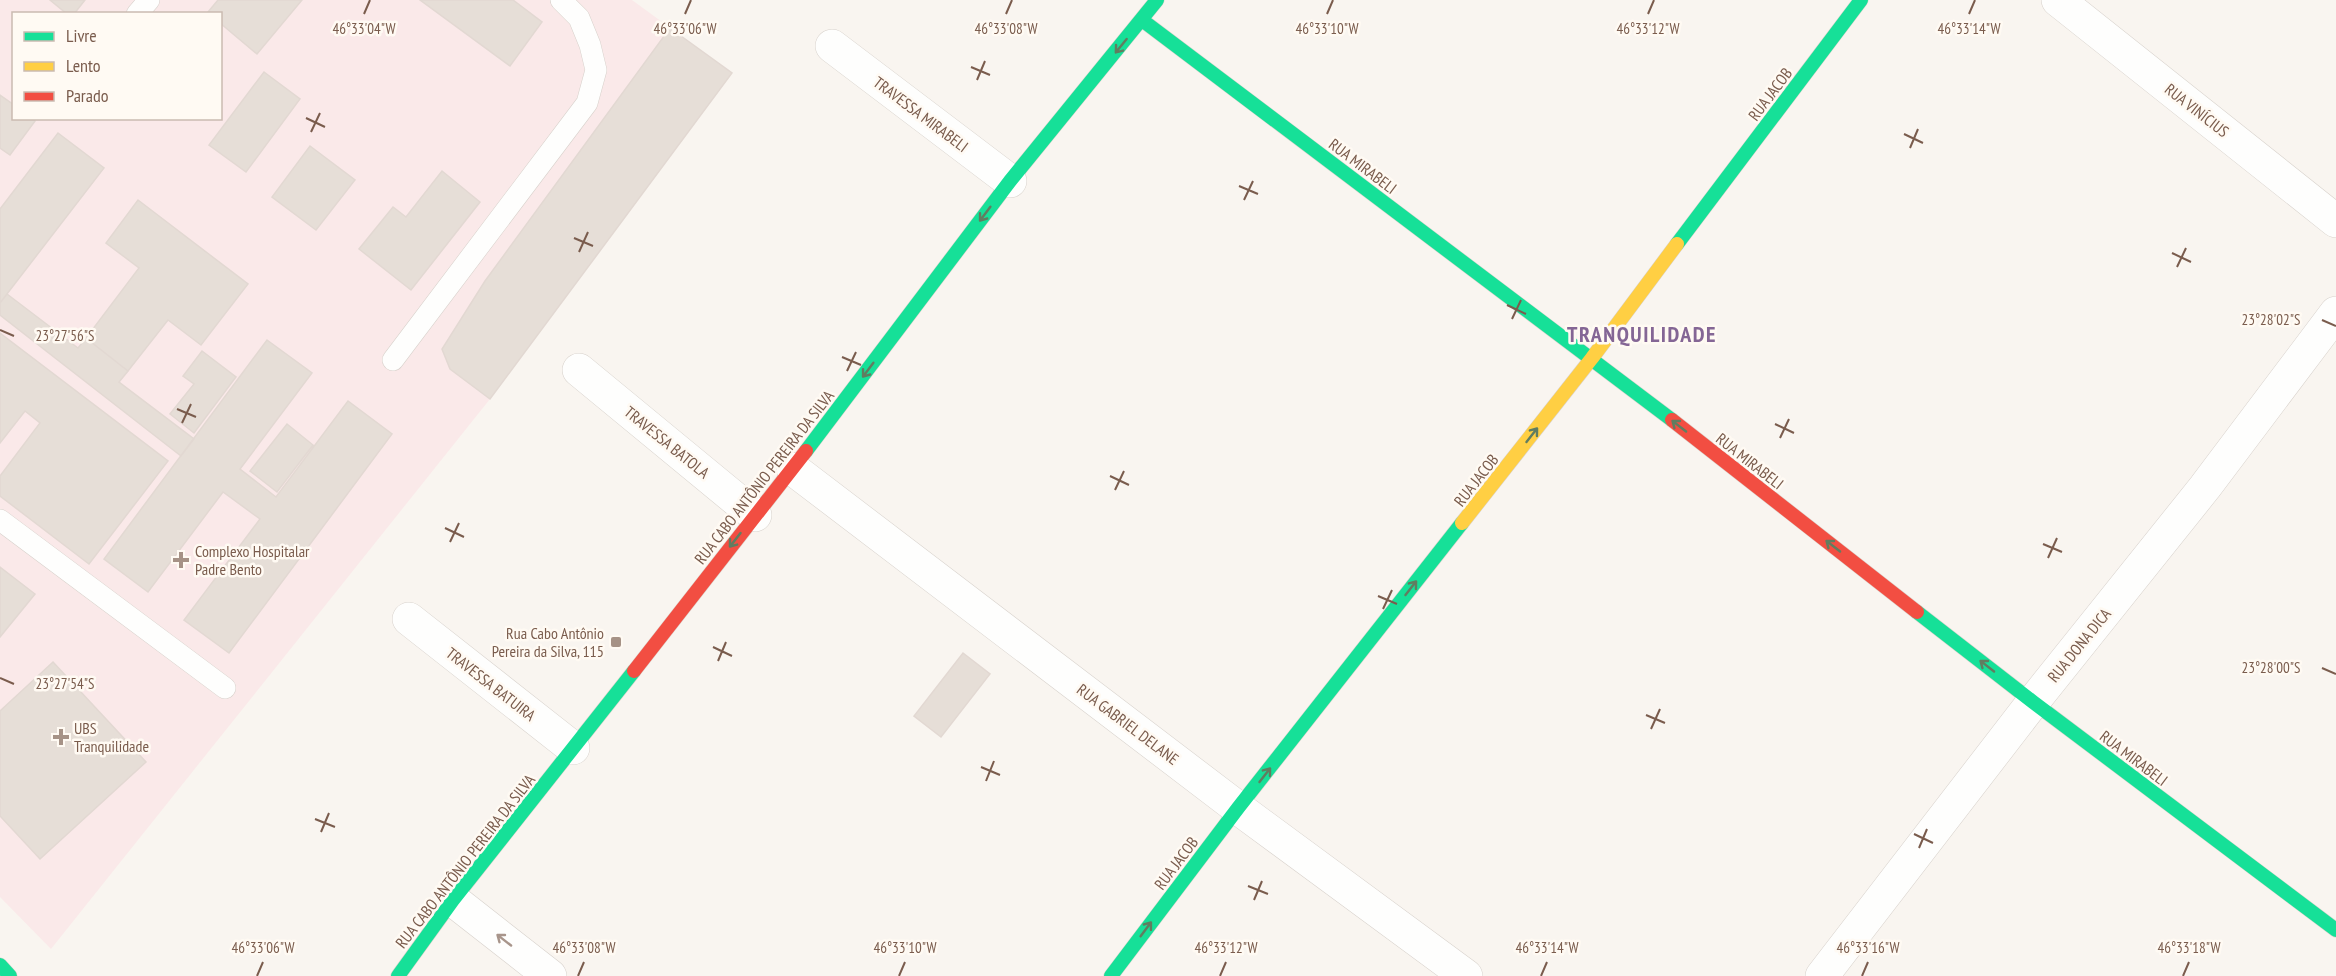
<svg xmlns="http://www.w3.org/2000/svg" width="2336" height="976" viewBox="0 0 2336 976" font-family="'PT Sans Narrow',sans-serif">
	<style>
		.medical { fill: #fae9e9; fill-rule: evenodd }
		.building { fill: #e6ded7; stroke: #e2d8d2; stroke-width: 1.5 }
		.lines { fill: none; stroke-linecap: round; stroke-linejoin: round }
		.lane-casing { stroke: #d7d1cb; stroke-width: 22 }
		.street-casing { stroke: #d7d1cb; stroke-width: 34 }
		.fast-casing { stroke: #d9d2cb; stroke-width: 15 }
		.slow-casing { stroke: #d9d2cb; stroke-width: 15 }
		.jam-casing { stroke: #d9d2cb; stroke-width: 15 }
		.lane { stroke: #fefefd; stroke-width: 21 }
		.street { stroke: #fefefd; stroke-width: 33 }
		.fast { stroke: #16e098; stroke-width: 14 }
		.slow { stroke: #ffcf43; stroke-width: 14 }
		.jam { stroke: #f24e42; stroke-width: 14 }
		.oneway { stroke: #617d60 }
		.oneway2 { stroke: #a8958b }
		.ticks { fill: none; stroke: #7a5c4d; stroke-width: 2 }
		.poi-dot { fill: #a69286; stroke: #fffaf3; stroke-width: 2 }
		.labels { text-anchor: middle; stroke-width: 5; stroke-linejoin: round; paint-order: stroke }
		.street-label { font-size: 16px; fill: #7a5c4d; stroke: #fffaf3 }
		.poi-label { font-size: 16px; fill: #7a5c4d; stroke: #fffaf3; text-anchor: start }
		.district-label { font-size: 22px; font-weight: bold; letter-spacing: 1.5px; fill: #846695; stroke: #fffaf3 }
		.ticks-label { font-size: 15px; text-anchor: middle; fill: #7a5c4d; stroke: #fffaf3; stroke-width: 5; stroke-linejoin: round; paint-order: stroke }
	</style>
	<rect width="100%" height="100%" fill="#f9f5f0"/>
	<path class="medical" d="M0,0H632L732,73L490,399L51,949L0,897ZM14,14H220V118H14Z"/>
	<path class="building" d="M50,0H85L74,14H67Z
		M218,0H302L257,54L220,23V14L208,12Z
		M420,0H513L542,22L510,66Z
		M670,28L732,73L490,399L450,369L442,349L485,281Z
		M264,72L300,99L246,172L209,145Z
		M0,95L14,105V118H32L35,121L10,155L0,148Z
		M58,133L104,168L0,303V209Z
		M310,146L355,180L316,230L272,197Z
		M442,171L480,202L411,290L359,249L393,207L406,217Z
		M138,200L248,284L201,345L168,320L128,371L86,338L139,268L106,243Z
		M7,294L78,348L86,338L128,371L119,382L194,439L181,456L0,315V303Z
		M0,333L168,461L89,564L0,496V476L40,423L25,411L0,443Z
		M267,340L312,373L240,469L276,497L348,401L392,434L229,653L184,620L260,519L223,492L148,592L104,559Z
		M202,351L236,377L194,433L170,414L194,384L183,376Z
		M287,424L313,445L277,492L250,471Z
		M0,567L35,594L0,637Z
		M963,653L990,674L941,737L914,716Z
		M53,662L146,762L40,859L0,816V711Z"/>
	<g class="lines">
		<defs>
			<path id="lane" d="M137,14L149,0
				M393,360L587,103L596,70L590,45L579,18L561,0
				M0,520L225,688"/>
			<path id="street" d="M2058,0L2336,221
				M832,46L1010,181
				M579,370L755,515
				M793,469L1238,808L1466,976
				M409,619L573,748
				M453,900L550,976
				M1822,976L2033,702L2205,487L2336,313"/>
			<path id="fast" d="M1142,20L1672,420
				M1677,244L1861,0
				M806,451L1010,181L1157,0
				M1917,612L2033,702L2336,930
				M0,965L10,976
				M398,976L453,900L634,671
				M1111,976L1238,808L1462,523"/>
			<path id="slow" d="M1462,523L1592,358L1677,244"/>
			<path id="jam" d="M1672,420L1917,612
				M634,671L806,451"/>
		</defs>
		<use href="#lane" class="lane-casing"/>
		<use href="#street" class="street-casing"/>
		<use href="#fast" class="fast-casing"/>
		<use href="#slow" class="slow-casing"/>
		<use href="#jam" class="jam-casing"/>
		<use href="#lane" class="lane"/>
		<use href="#street" class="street"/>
		<use href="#fast" class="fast"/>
		<use href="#slow" class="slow"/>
		<use href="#jam" class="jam"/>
	</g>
	<defs><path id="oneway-shaft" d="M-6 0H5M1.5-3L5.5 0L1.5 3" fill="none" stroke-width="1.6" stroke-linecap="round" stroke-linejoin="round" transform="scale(1.5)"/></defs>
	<g class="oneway">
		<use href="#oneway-shaft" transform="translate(1121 46) rotate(129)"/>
		<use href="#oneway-shaft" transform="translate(985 214) rotate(127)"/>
		<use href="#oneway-shaft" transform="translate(868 370) rotate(127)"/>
		<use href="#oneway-shaft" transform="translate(1679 426) rotate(-142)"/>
		<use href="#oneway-shaft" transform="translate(1532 435) rotate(-52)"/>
		<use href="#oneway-shaft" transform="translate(735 540) rotate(128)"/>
		<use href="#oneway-shaft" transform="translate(1833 546) rotate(-142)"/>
		<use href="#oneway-shaft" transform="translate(1411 588) rotate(-52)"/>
		<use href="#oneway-shaft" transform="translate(1987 666) rotate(-142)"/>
		<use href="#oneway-shaft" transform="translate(1265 775) rotate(-52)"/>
		<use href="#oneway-shaft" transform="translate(1146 929) rotate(-53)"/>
	</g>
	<use class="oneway2" href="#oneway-shaft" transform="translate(504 940) rotate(-142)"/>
	<path class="ticks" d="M364,14L370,0M685,14L691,0M1006,14L1012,0M1327,14L1333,0M1648,14L1654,0M1969,14L1975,0M971,67L990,75M977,80L985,61M306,118L325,127M311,132L320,113M1904,134L1923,143M1910,148L1918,129M1239,186L1258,194M1244,200L1253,181M574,238L593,246M579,252L588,232M2172,253L2191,262M2177,267L2186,248M1507,305L1526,314M1512,319L1521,300M2322,320L2336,326M0,330L14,336M842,357L861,365M847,371L856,352M177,409L196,417M182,423L191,404M1775,424L1794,433M1780,438L1789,419M1110,476L1129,485M1115,490L1124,471M445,528L464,537M450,542L459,523M2043,544L2062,552M2048,558L2057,538M1378,596L1397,604M1383,609L1392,590M713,647L732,656M718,661L726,642M2322,668L2336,674M0,678L14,684M1646,715L1665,723M1651,729L1660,709M981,767L1000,775M986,781L994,761M315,819L335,827M321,832L329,813M1914,834L1933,843M1919,848L1927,829M1248,886L1268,894M1254,900L1262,881M257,976L263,962M578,976L584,962M899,976L905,962M1220,976L1226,962M1541,976L1547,962M1862,976L1868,962M2183,976L2189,962"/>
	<g class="poi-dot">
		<path d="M178 551h6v6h6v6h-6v6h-6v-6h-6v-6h6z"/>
		<rect x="610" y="636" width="12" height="12" rx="3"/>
		<path d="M58 728h6v6h6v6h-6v6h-6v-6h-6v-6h6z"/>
	</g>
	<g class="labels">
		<g class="street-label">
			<text transform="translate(1770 94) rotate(-53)" y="6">RUA JACOB</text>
			<text transform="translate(2197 110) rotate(38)" y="6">RUA VINÍCIUS</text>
			<text transform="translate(921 114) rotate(37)" y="6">TRAVESSA MIRABELI</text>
			<text transform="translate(1363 166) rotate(37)" y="6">RUA MIRABELI</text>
			<text transform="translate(667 442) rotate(39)" y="6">TRAVESSA BATOLA</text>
			<text transform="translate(1750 461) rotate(38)" y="6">RUA MIRABELI</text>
			<text transform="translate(764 477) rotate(-52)" y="6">RUA CABO ANTÔNIO PEREIRA DA SILVA</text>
			<text transform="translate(1476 480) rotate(-52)" y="6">RUA JACOB</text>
			<text transform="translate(2079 645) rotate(-51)" y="6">RUA DONA DICA</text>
			<text transform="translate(491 684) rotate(38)" y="6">TRAVESSA BATUIRA</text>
			<text transform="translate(1128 724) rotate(37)" y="6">RUA GABRIEL DELANE</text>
			<text transform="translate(2134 758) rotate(37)" y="6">RUA MIRABELI</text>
			<text transform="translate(465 861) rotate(-52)" y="6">RUA CABO ANTÔNIO PEREIRA DA SILVA</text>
			<text transform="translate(1176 863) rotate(-53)" y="6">RUA JACOB</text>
		</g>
		<g class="poi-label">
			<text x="195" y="557">Complexo Hospitalar<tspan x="195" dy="18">Padre Bento</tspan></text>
			<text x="604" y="639" text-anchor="end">Rua Cabo Antônio<tspan x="604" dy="18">Pereira da Silva, 115</tspan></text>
			<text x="74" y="734">UBS<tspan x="74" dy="18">Tranquilidade</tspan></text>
		</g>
		<g class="district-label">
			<text x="1642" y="342">TRANQUILIDADE</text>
		</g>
	</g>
	<g class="ticks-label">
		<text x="685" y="34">46°33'06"W</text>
		<text x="1006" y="34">46°33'08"W</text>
		<text x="1327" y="34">46°33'10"W</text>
		<text x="1648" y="34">46°33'12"W</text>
		<text x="1969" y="34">46°33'14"W</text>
		<text x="364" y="34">46°33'04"W</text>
		<text x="2271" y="325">23°28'02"S</text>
		<text x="65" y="341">23°27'56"S</text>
		<text x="2271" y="673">23°28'00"S</text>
		<text x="65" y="689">23°27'54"S</text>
		<text x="263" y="953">46°33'06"W</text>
		<text x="584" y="953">46°33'08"W</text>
		<text x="905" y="953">46°33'10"W</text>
		<text x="1226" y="953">46°33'12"W</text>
		<text x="1547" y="953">46°33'14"W</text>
		<text x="1868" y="953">46°33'16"W</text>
		<text x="2189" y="953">46°33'18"W</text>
	</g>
	<rect x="12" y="12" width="210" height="108" fill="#fffaf3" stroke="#cabbb1" stroke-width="1.5"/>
	<rect x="24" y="32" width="30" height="9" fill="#16e098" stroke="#cabbb1" stroke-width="1.5"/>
	<text x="66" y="42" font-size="18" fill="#7a5c4d">Livre</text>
	<rect x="24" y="62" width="30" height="9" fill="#ffcf43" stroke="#cabbb1" stroke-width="1.5"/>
	<text x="66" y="72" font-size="18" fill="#7a5c4d">Lento</text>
	<rect x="24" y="92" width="30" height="9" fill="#f24e42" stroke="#cabbb1" stroke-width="1.5"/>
	<text x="66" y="102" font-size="18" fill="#7a5c4d">Parado</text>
</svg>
